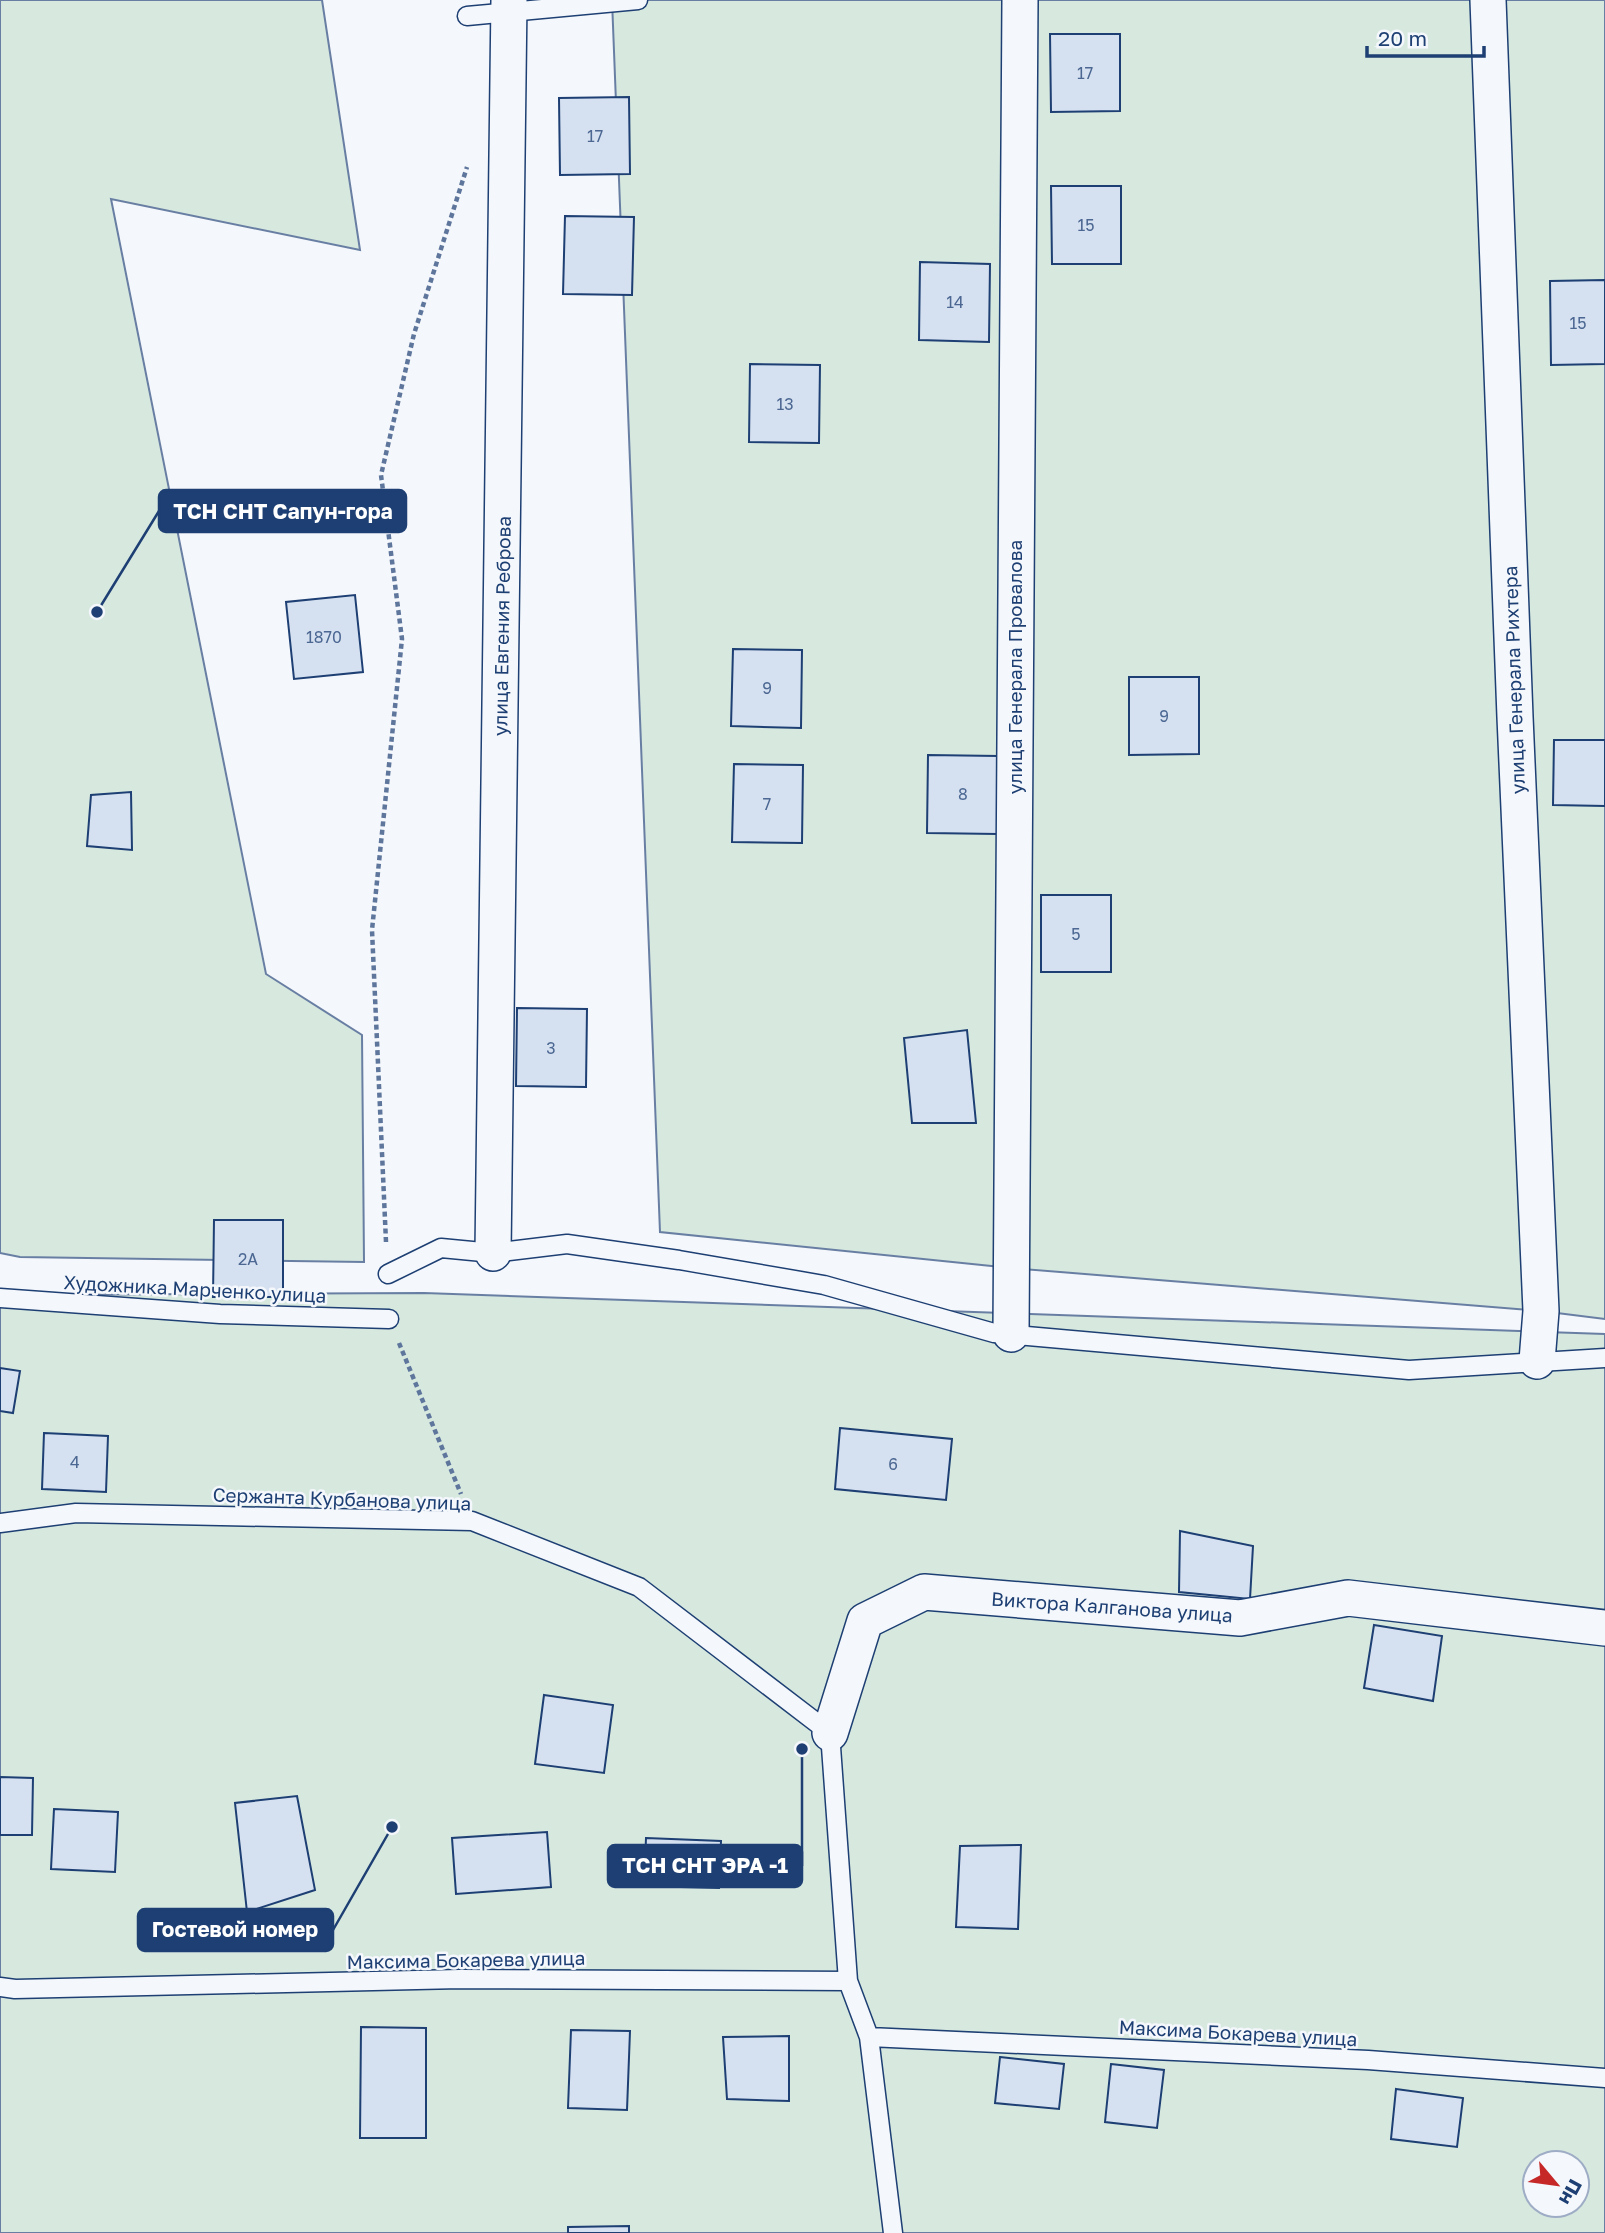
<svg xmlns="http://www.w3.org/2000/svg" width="1605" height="2233" viewBox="0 0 1605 2233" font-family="'Golos Text',sans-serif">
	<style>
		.green { fill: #d7e8df; stroke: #687fa3; stroke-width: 2; fill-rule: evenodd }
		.building { fill: #d5e0f0; stroke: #1d3f73; stroke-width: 2 }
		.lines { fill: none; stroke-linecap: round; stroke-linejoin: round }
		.lane-casing { stroke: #1d3f73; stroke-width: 21 }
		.street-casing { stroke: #1d3f73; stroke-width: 38 }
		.path { stroke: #5e769c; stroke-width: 4.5; stroke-dasharray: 5 3.5; stroke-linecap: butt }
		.lane { stroke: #f4f7fb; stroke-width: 18 }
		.street { stroke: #f4f7fb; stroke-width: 35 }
		.labels { text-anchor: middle; stroke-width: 5; stroke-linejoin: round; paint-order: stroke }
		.number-label { font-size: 16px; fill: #4b6792 }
		.street-label { font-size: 19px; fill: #1d3f73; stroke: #f4f7fb }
		.leader { fill: none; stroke: #1d3f73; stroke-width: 2.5 }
		.callout-dot { fill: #1d3f73; stroke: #f4f7fb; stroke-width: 2.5 }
		.callout { fill: #1d3f73; stroke: #1d3f73; stroke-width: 2.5 }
		.callout-label { font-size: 21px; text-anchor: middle; font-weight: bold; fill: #fff }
	</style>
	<rect width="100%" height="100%" fill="#f4f7fb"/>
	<path class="green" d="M0,0H322L360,250L111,199L266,974L362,1035L364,1262L20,1257L0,1253Z
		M612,0H1605V1319L1541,1311L1011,1268L660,1232Z
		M0,1293L15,1295L424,1293L1605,1334V2233H0ZM1535,2163H1577V2205H1535Z"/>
	<path class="building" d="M1050,34H1120V111L1051,112Z
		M629,97L630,174L560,175L559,98Z
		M1051,186H1121V264H1052Z
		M565,216L634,217L632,295L563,294Z
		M920,262L990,264L989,342L919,340Z
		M1605,280V364L1551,365L1550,281Z
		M750,364L820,365L819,443L749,442Z
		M355,595L363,672L294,679L286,602Z
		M733,649L802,650L801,728L731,726Z
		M1129,677H1199V754L1129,755Z
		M1554,740H1605V806L1553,805Z
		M928,755L998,756L997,834L927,833Z
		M734,764L803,765L802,843L732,842Z
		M131,792L132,850L87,846L91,795Z
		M1041,895H1111V972H1041Z
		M517,1008L587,1009L586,1087L516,1086Z
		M967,1030L976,1123H912L904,1038Z
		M214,1220H283V1297H213Z
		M0,1368L20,1371L13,1413L0,1411Z
		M840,1428L952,1439L946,1500L835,1489Z
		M44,1433L108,1436L106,1492L42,1489Z
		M1180,1531L1253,1546L1250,1599L1179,1592Z
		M1374,1625L1442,1636L1433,1701L1364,1688Z
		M544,1695L613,1705L604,1773L535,1764Z
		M0,1777L33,1778L32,1835H0Z
		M297,1796L315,1890L247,1912L235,1803Z
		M54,1809L118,1812L115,1872L51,1869Z
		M547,1832L551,1887L456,1894L452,1838Z
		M646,1838L721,1841L719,1888L644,1886Z
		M1021,1845L1018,1929L956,1927L960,1846Z
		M361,2027L426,2028V2138H360Z
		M571,2030L630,2031L627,2110L568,2108Z
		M789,2036V2101L727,2099L723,2037Z
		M1000,2057L1064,2064L1059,2109L995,2103Z
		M1111,2064L1164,2070L1157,2128L1105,2122Z
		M1396,2089L1463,2098L1457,2147L1391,2139Z
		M629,2226V2233H568V2227Z"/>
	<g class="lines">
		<defs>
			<path id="lane" d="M467,16L638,0
				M388,1274L441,1248L493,1253L567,1244L679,1260L824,1285L994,1333L1409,1370L1605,1358
				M0,1298L220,1314L389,1319
				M0,1523L76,1513L472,1521L639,1587L830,1733L848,1981L869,2037L893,2233
				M0,1987L15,1989L460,1979L848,1981
				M869,2037L1368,2060L1605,2078"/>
			<path id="street" d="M1488,0L1515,717L1541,1311L1537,1361
				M493,1253L509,0
				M1011,1334L1020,0
				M830,1733L865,1621L924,1592L1240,1618L1348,1598L1605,1628"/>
		</defs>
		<use href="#lane" class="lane-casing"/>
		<use href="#street" class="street-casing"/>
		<path class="path" d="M386,1242L372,930L402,639L381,475L414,334L467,167
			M399,1343L461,1494"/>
		<use href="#lane" class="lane"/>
		<use href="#street" class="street"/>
	</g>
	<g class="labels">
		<g class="number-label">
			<text x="1085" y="79">17</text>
			<text x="595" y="142">17</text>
			<text x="1086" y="231">15</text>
			<text x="955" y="308">14</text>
			<text x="1578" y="329">15</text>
			<text x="785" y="410">13</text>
			<text x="324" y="643">1870</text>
			<text x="767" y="694">9</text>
			<text x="1164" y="722">9</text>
			<text x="963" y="800">8</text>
			<text x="767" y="810">7</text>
			<text x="1076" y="940">5</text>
			<text x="551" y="1054">3</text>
			<text x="248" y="1265">2А</text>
			<text x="75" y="1468">4</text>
			<text x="893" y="1470">6</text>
		</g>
		<g class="street-label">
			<text transform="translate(502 626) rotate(-89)" y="7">улица Евгения Реброва</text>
			<text transform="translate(1015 667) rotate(-90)" y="7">улица Генерала Провалова</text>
			<text transform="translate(1514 680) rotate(-92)" y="7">улица Генерала Рихтера</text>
			<text transform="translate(195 1289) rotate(3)" y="7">Художника Марченко улица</text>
			<text transform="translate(342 1499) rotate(2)" y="7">Сержанта Курбанова улица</text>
			<text transform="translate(1112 1607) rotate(4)" y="7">Виктора Калганова улица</text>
			<text transform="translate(466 1960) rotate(-1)" y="7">Максима Бокарева улица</text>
			<text transform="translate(1238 2033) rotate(3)" y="7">Максима Бокарева улица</text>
		</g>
	</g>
	<path class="leader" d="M97 612L159 511M802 1749L802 1866M392 1827L333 1930"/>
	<g class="callout-dot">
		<circle cx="97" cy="612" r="7"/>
		<circle cx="802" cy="1749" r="7"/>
		<circle cx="392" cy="1827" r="7"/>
	</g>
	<g class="callout">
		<rect x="159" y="490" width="247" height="42" rx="7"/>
		<rect x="608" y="1845" width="194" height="42" rx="7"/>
		<rect x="138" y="1909" width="195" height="42" rx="7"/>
	</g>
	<g class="callout-label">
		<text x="283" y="519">ТСН СНТ Сапун-гора</text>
		<text x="705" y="1873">ТСН СНТ ЭРА -1</text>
		<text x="235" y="1937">Гостевой номер</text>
	</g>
	<g transform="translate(1556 2184) rotate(119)"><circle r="33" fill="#f4f7fb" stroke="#9eadc5" stroke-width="2"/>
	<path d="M0-5L12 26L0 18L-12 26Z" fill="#c62828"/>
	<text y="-10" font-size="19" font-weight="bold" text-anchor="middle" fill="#1d3f73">Пн</text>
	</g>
	<path d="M1367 46v10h117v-10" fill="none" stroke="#1d3f73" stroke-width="3.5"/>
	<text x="1378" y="46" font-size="21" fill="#1d3f73" stroke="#f4f7fb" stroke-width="5" paint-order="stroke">20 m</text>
</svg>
